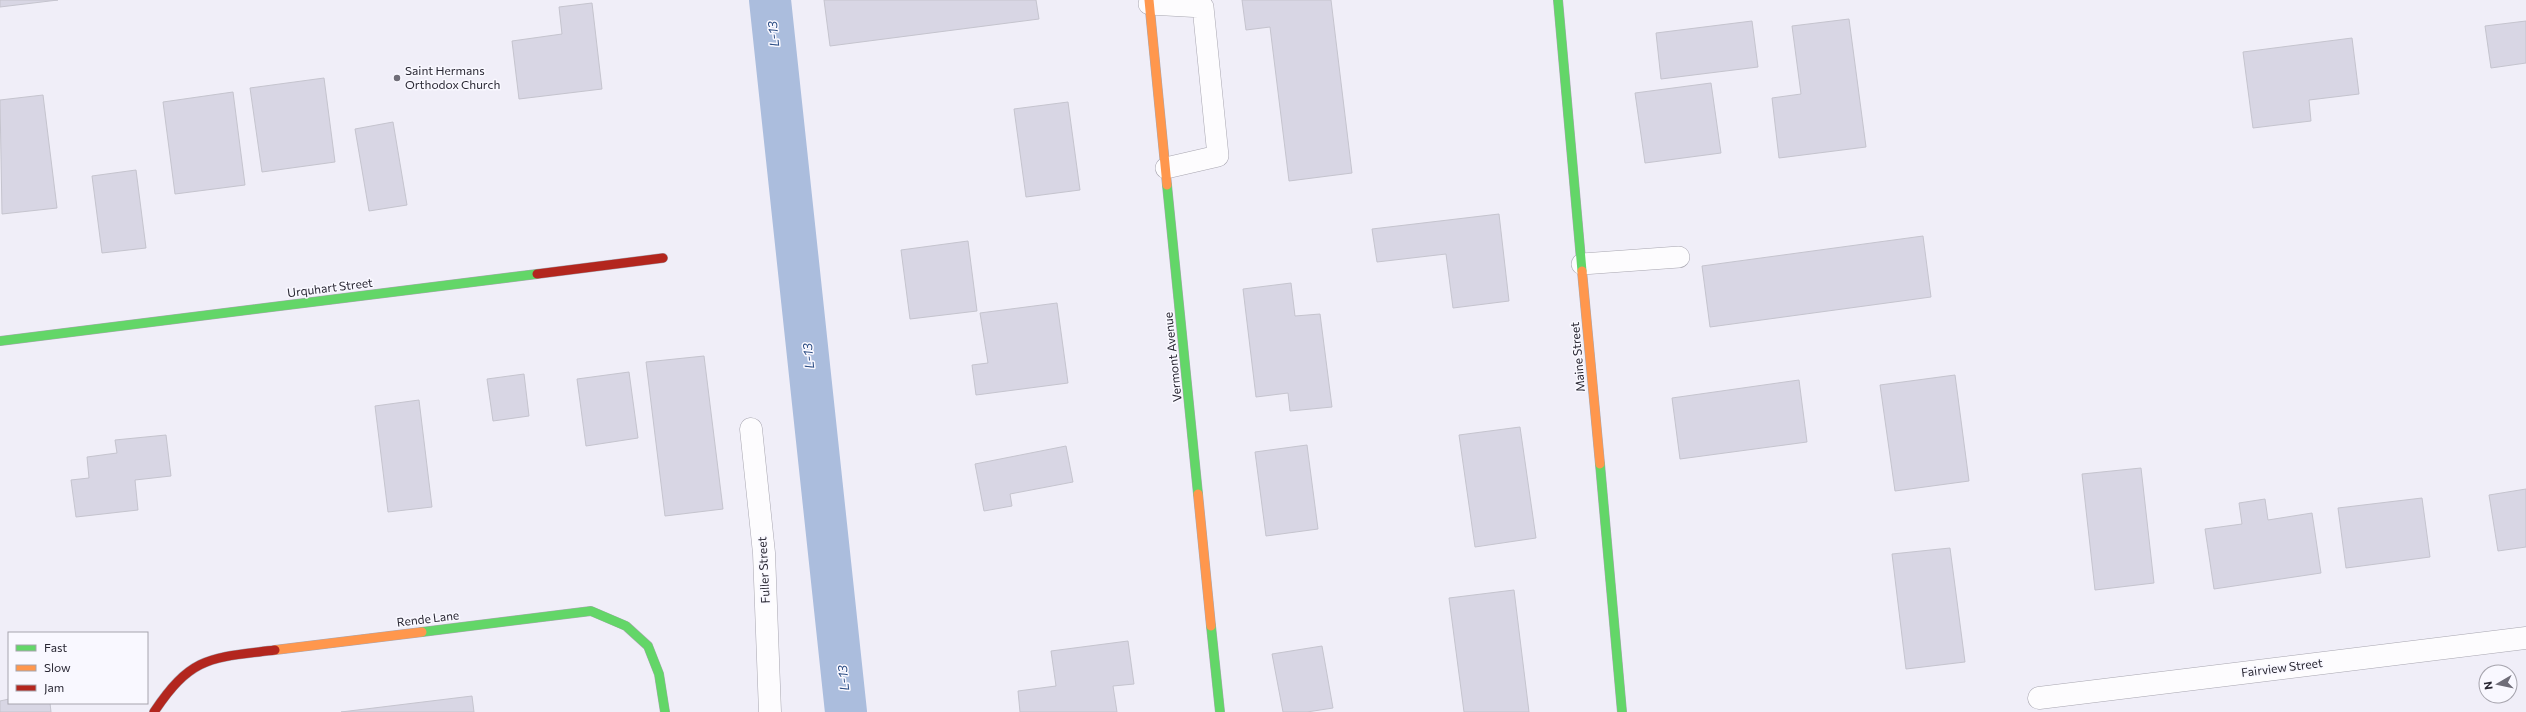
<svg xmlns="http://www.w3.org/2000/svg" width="2526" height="712" viewBox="0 0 2526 712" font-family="Commissioner,sans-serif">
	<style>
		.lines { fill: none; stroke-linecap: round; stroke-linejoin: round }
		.canal { stroke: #abbddd; stroke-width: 42 }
		.building { fill: #d8d6e4; stroke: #c5c4ce }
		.lane-casing { stroke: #a8a6b0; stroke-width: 22 }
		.street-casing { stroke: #a8a6b0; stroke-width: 23 }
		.fast-casing { stroke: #a8a6b0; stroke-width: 10 }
		.slow-casing { stroke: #a8a6b0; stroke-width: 10 }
		.jam-casing { stroke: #a8a6b0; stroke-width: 10 }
		.lane { stroke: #fdfcfe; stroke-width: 21 }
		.street { stroke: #fdfcfe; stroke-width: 22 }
		.fast { stroke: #63d668; stroke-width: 9 }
		.slow { stroke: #ff974d; stroke-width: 9 }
		.jam { stroke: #b3261e; stroke-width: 9 }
		.poi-dot { fill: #6f6d78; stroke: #f9f8ff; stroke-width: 1.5 }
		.labels { text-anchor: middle; stroke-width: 3; stroke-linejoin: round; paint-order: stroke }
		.poi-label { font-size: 12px; fill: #292733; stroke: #f9f8ff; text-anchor: start }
		.street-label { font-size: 12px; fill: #292733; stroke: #f9f8ff }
		.water-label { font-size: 13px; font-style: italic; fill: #2f5086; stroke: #f9f8ff }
	</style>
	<rect width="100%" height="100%" fill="#f0eef8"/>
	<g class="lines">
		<path class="canal" d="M770,0L846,712"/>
	</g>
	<path class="building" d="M0,0H58L0,7Z
		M824,0H1036L1039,19L830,46Z
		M1242,0H1331L1352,173L1289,181L1270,27L1246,30Z
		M592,3L602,89L519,99L512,41L562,34L559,7Z
		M1849,19L1866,147L1779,158L1772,98L1801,94L1792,26Z
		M1752,21L1758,67L1661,79L1656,33Z
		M2526,21V63L2491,68L2485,26Z
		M2352,38L2359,94L2309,100L2311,121L2253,128L2243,52Z
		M324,78L335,162L262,172L250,88Z
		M1711,83L1721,153L1645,163L1635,93Z
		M233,92L245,185L175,194L163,102Z
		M43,95L57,208L2,214L0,100Z
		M1068,102L1080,190L1026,197L1014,109Z
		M393,122L407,205L369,211L355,129Z
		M136,170L146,248L102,253L92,176Z
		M1499,214L1509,301L1453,308L1446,254L1377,262L1372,229Z
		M1923,236L1931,297L1710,327L1702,266Z
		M968,241L977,311L910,319L901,250Z
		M1291,283L1295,316L1320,314L1332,407L1290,411L1288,393L1256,397L1243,289Z
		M1057,303L1068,383L976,395L972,365L988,363L980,313Z
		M704,356L723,509L665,516L646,362Z
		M629,372L638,438L586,446L577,379Z
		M524,374L529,416L493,421L487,379Z
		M1955,375L1969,481L1895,491L1880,385Z
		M1799,380L1807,442L1680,459L1672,398Z
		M419,400L432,507L388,512L375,406Z
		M1520,427L1536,538L1475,547L1459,435Z
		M166,435L171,476L135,480L138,510L76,517L71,480L89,478L87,457L117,453L115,440Z
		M1307,445L1318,529L1266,536L1255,452Z
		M1066,446L1073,482L1010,494L1012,506L984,511L975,464Z
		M2141,468L2154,583L2095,590L2082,474Z
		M2526,489V547L2498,551L2489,495Z
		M2422,498L2430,557L2346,568L2338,508Z
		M2265,499L2268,520L2312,513L2321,573L2214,589L2205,529L2242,524L2239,503Z
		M1950,548L1965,662L1906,669L1892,554Z
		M1514,590L1529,712H1464L1449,598Z
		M1128,641L1134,684L1113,686L1117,712H1020L1018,691L1056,686L1051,651Z
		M1322,646L1333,708L1307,712H1283L1272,654Z
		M472,696L474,712H341Z
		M9,699V703H50L51,712H0V701Z"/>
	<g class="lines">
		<defs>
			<path id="lane" d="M1149,4L1203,7L1218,156L1166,168
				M1582,264L1679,257"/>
			<path id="street" d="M751,429L764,553L770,712
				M2039,698L2526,638"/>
			<path id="fast" d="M1558,0L1582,271
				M1167,185L1198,494
				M0,341L537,274
				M1600,464L1622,712
				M1211,626L1220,712
				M422,632L591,611L626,626L648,646L659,674L665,712"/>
			<path id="slow" d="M1149,0L1167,185
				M1582,271L1600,464
				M1198,494L1211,626
				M275,650L422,632"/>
			<path id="jam" d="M537,274L663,258
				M154,712C192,655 211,658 275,650"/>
		</defs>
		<use href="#lane" class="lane-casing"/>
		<use href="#street" class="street-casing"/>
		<use href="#fast" class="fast-casing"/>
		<use href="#slow" class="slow-casing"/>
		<use href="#jam" class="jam-casing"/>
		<use href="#lane" class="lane"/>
		<use href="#street" class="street"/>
		<use href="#fast" class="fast"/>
		<use href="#slow" class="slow"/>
		<use href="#jam" class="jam"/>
	</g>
	<circle class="poi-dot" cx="397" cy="78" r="4"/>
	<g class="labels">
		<g class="poi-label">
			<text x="405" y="75">Saint Hermans<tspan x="405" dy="14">Orthodox Church</tspan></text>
		</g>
		<g class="street-label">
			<text transform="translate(330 288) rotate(-7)" y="4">Urquhart Street</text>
			<text transform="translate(1173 357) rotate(-96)" y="4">Vermont Avenue</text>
			<text transform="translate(1578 357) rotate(-95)" y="4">Maine Street</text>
			<text transform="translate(764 570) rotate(-93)" y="4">Fuller Street</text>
			<text transform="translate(428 619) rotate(-7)" y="4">Rende Lane</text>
			<text transform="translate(2282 668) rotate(-7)" y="4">Fairview Street</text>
		</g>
		<g class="water-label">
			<text transform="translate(773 34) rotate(-96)" y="5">L-13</text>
			<text transform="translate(808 356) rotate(-96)" y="5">L-13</text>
			<text transform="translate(843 678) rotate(-96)" y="5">L-13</text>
		</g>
	</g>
	<rect x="8" y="632" width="140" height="72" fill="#f9f8ff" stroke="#a6a4ad"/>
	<rect x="16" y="645" width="20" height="6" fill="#63d668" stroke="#a6a4ad"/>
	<text x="44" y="652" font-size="12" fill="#292733">Fast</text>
	<rect x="16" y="665" width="20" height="6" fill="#ff974d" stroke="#a6a4ad"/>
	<text x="44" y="672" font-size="12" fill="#292733">Slow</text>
	<rect x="16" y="685" width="20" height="6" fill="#b3261e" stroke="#a6a4ad"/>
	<text x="44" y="692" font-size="12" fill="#292733">Jam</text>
	<g transform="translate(2498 684) rotate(261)"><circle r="19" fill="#f9f8ff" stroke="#a6a4ad"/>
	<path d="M0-3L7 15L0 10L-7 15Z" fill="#6f6d78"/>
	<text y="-6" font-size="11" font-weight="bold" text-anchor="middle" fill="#292733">N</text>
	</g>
</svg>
